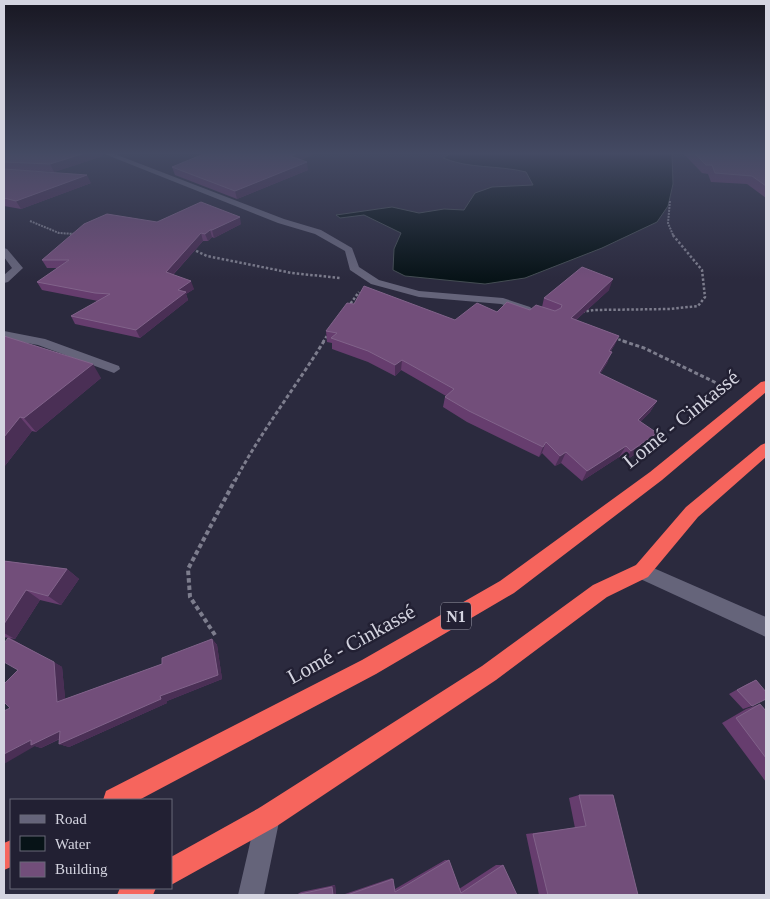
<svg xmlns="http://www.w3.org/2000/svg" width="770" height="899" viewBox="0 0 770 899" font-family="'Times New Roman',serif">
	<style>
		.water { fill: #071317; stroke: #444d53 }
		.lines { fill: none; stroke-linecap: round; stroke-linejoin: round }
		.path-far3 { stroke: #7d7d8d; stroke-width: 2; stroke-dasharray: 2 1; stroke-linecap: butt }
		.path-far2 { stroke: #7d7d8d; stroke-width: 2.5; stroke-dasharray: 2.5 2; stroke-linecap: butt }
		.path-far1 { stroke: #7d7d8d; stroke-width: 3; stroke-dasharray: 4 2.5; stroke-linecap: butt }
		.path { stroke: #7d7d8d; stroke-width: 4; stroke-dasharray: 4.5 3; stroke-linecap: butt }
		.street { fill: #65647a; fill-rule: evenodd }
		.highway { fill: #f6655d; fill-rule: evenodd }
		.wall { fill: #663d6e }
		.shaded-wall { fill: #4a2f55 }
		.building { fill: #724e7a; stroke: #81638a }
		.labels { text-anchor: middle; stroke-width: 5; stroke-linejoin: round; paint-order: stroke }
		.shield { fill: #222033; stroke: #9f9eac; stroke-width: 1 }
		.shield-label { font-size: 16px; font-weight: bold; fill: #d4d4e0 }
		.near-street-label { font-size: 21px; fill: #d4d4e0; stroke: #222033 }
	</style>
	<rect width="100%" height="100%" fill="#2b2a3e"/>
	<path class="water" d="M451,153H672L673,184L668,206L657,222L602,248L525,278L485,284L405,276L393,270L394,249L401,233L364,215L340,218L336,215L392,207L419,213L444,209L464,210L475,193L492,187L533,185L526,172C498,165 469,169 443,158Z"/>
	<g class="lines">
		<path class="path-far3" d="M670,201L668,223L673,235
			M30,221L59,233L75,234"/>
		<path class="path-far2" d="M192,249L207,256L292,273L340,278
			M348,307L359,292
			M582,312L594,310L670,309L698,306L705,297L702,270L672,234
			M614,338L627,342
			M323,342L328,334"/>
		<path class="path-far1" d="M623,341L644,348L731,390
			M235,481C260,433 295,388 324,341"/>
		<path class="path" d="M215,635L190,597L188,569L235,480"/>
		<path class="street" d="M102,153H112L284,219L321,230L352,248L359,267L379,280L419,291L503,298L530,307L532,309L526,312L501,304L419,297L371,284L350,270L345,251L315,234L278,223Z
			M4,248L7,249L23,268L8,282L4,283V275L12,268L4,257Z
			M4,331L45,339L119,366L120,369L114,373L38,345L4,339Z
			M642,563L766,617V637L636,577L633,571L636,565Z
			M268,805L277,808L280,817L264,895H238L256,817L259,808Z"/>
		<path class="highway" d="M766,381V392L662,480L514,593L376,674L139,800H103L106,791L362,660L500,581L650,472L761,382Z
			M766,443V457L698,517L648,577L607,597L496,680L277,826L171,885V857L259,808L482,666L593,585L636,565L686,507L761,445Z
			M11,840V867L4,870V843Z
			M120,888H156L153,895H117Z"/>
	</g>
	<path class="wall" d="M4,153H102L103,156L54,172L12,170L91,183L21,209L4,206Z
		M316,153L301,160L308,170L237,199L175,175L172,167Z
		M683,153H756L766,154V198L747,184L711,182L708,174L702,173Z
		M157,222L241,224L214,238L212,237L208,241H203L173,275L194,289L186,294L188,300L140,338L75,324L71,316L98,301L42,290L37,282L58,268H47L42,260Z
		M609,290L576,320L619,336L614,346L611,351L607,363L600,374L657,401L650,412L640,422L657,433L650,444L625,461L619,457L582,481L561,463L555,466L542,453L539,457L467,422L443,407L445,397L446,396L401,370L395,376L368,362L332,349V343L327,342L326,331L455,320L497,312L530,310L542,307L544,298Z
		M4,336L101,378L36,432L32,431L4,467Z
		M4,561L67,569L79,579L61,605L40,600L15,639L10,638L62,667L65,699L162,664L212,639L217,645L222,679L167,701V703L69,747L59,744L60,739L41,748L35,746L10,708L18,670L8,638L4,637Z
		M756,680L752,706L743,709L729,694L747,684Z
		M760,704L766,711V782L722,723L746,709Z
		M579,795L638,895H539L526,834L575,828L569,798Z
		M445,860H449L459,889L496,865H503L517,895H342L392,878L395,889Z
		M335,885L336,895H296L301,892Z"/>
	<path class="shaded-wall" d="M85,153H102L103,156L54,172L50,164Z
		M298,153H316L291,164L290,156Z
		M307,162L308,170L237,199L235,191Z
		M87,175L91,183L21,209L16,201Z
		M240,217L241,224L214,238L212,230Z
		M210,230L212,237L208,241L205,234Z
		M201,233L203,241L168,280L166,272Z
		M613,279L609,290L567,328L571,318Z
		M191,281L194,289L186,294L188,300L140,338L136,330L178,290Z
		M619,336L614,346L604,361L609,351Z
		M612,352L607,363L594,384L599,373Z
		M402,360L401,370L395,376V365Z
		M93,364L101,378L36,432L24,418Z
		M657,401L650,412L632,431L638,420Z
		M20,417L32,431L4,467V437Z
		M657,433L650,444L625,461L631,451Z
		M546,442L542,453L539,457L543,447Z
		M626,446L619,457L582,481L587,471Z
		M566,452L561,463L555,466L560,456Z
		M67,569L79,579L61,605L48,596Z
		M26,590L40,600L15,639L4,633V624Z
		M212,639L217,645L222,679L167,701V703L69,747L59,744L160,696Z
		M54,662L62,667L66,707L57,702Z
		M60,731L69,734L41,748L35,746L4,764V754L31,740Z
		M335,885L336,895H333L332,887Z"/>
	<path class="building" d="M4,153H85L50,164L4,162Z
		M206,153H298L290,156L307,162L235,191L172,167Z
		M694,153H756L766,154V186L752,176L715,173L712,165H706Z
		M4,169L87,175L16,201L4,198Z
		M201,202L240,217L212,230H210L205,234L201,233L166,272L191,281L178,290L186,292L136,330L71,316L110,294L95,293L37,282L69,260H42L84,224L107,214L157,222Z
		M582,267L613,279L571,318L619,336L609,351L612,352L599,373L657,401L638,420L657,433L631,451L626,446L587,471L566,452L560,456L546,442L543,447L469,411L445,397L454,389L402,360L395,365L368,351L331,338L337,333L326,331L347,303L354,304L364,286L455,320L477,303L497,312L507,302L530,310L536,305L555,311L561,308L562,305L544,298Z
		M4,336L93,364L24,418L20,417L4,437Z
		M4,561L67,569L48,596L26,590L4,624Z
		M8,638L54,662L57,702L162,664V658L212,639L218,675L160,696L161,699L59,744L60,731L31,745V740L4,754V711L10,708L4,702V684L18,670L4,662V643Z
		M756,680L766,692V699L752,706L737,690Z
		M760,704L766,711V758L736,718Z
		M579,795H613L638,895H548L533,834L586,826Z
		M449,860L461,893L503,865L517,895H347L393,879L395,892Z
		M332,887L333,895H296Z"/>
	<linearGradient id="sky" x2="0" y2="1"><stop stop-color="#181722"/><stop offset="0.55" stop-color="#444a63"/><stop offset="1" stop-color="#444a63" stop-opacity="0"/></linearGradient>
	<rect width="770" height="279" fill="url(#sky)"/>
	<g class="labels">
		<rect class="shield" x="441" y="602.5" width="30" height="27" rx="4"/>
		<g class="shield-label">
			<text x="456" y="622">N1</text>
		</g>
		<g class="near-street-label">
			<text transform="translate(681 419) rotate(-39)" y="7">Lomé - Cinkassé</text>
			<text transform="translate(351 644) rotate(-29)" y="7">Lomé - Cinkassé</text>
		</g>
	</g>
	<rect width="770" height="899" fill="none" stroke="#d4d4e0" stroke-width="10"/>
	<rect x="10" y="799" width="162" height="90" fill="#222033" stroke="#696878"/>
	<rect x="20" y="815" width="25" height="8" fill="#65647a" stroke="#696878"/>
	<text x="55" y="824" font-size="15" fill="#d4d4e0">Road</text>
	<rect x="20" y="836" width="25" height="15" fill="#071317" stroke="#696878"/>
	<text x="55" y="849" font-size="15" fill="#d4d4e0">Water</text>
	<rect x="20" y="862" width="25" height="15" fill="#724e7a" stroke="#696878"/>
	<text x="55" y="874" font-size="15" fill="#d4d4e0">Building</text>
</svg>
